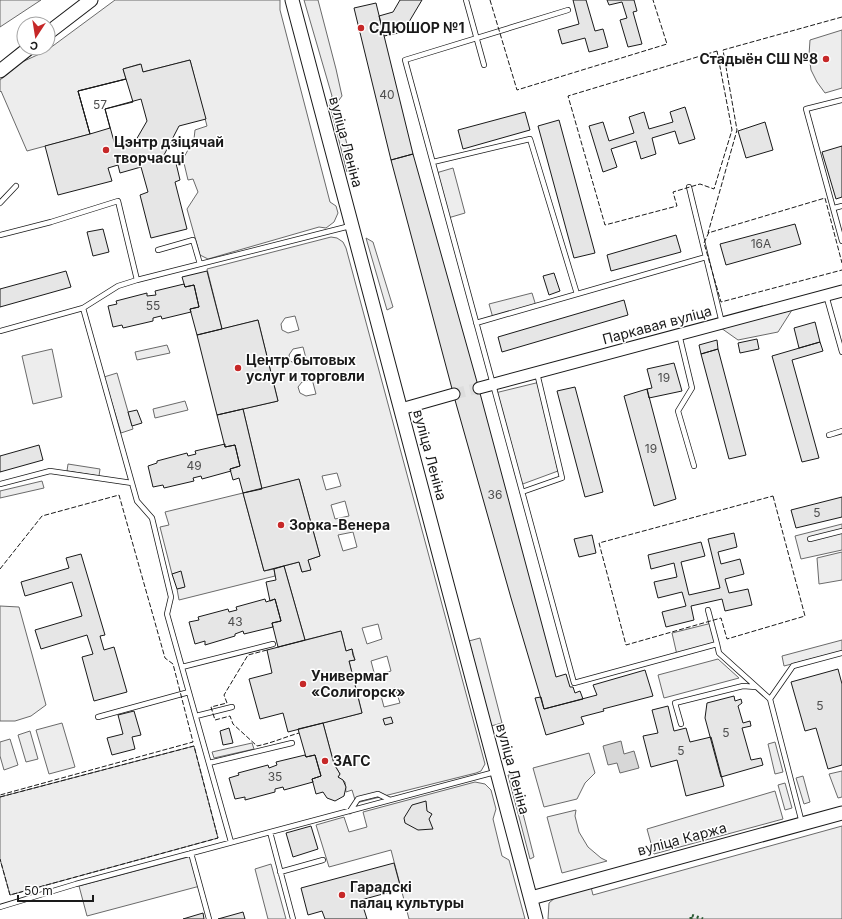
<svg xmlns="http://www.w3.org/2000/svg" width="842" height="919" viewBox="0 0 842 919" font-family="Inter,sans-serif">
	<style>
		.built { fill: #ededed; stroke: #6a6a6a; fill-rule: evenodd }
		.water { fill: #d7d7d7; stroke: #6a6a6a }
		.building { fill: #e6e6e6; stroke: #1a1a1a; fill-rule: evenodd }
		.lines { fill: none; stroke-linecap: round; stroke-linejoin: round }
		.tertiary-tunnel { stroke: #ddd; stroke-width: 11; stroke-dasharray: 11 5.5; stroke-linecap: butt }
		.service-casing { stroke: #1a1a1a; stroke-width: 6 }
		.tertiary-casing { stroke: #1a1a1a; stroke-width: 13 }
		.secondary-casing { stroke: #1a1a1a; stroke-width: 15 }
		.service { stroke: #fff; stroke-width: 4.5 }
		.tertiary { stroke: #fff; stroke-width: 11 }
		.secondary { stroke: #fff; stroke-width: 13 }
		.hedge { stroke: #2b5a34; stroke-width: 3; stroke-dasharray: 2 3; stroke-linecap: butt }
		.fence { stroke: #1a1a1a; stroke-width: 1; stroke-dasharray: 5 2; stroke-linecap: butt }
		.poi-dot { fill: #c62828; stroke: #fff; stroke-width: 1.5 }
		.labels { text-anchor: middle; stroke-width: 3; stroke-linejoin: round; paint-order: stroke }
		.number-label { font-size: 12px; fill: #4d4d4d }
		.poi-label { font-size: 14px; font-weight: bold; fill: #1a1a1a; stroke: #fff; text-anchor: start }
		.street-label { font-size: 14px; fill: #1a1a1a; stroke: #fff }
	</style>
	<rect width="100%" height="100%" fill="#fff"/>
	<path class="built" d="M0,0H41L0,27Z
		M115,0H280V10L330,202L336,206L338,213L334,222L326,228L319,227L208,259L200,255L187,209L198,192L193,179L188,180L183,159L194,139L195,130L207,126L190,60L143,72L140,64L123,69L126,79L78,91L90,134L27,151L1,91L0,92V80L22,62L46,51Z
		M304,0H318L336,69L342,96L336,104L353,166L347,172L329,102L332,96Z
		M842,30V88L825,93L817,82L811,70L809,55L810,40Z
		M453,168L465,213L448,218L436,173Z
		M331,237L337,238L343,242L346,248L485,764L481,771L476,773L356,803L352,790L346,792L345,782L338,777L340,774L334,764L323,723L362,713L349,661L355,660L352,649L346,651L341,631L305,640L284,566L299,562L302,572L310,570L308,560L320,556L299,479L262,489L243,409L278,401L258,320L222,329L207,269ZM295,316L299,330L288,333L282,330L281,324L285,318ZM303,347L307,362L297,364L290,361L289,355L293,349ZM312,379L316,394L306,396L300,393L298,387L302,382ZM337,473L341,486L326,490L322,476ZM345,501L349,516L335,519L331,505ZM353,532L357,547L343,551L338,535ZM378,624L382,639L367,644L362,628ZM387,656L391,671L375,676L371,661ZM395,688L400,703L384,707L380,692Z
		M366,238L373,242L393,307L387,310Z
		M532,293L536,306L493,318L489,304Z
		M792,310L778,332L738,340L721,328Z
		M167,345L170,353L137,360L135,352Z
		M52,349L62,397L33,404L22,356Z
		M117,373L133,429L121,433L104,377Z
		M540,382L558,471L520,485L495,393Z
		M185,401L188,410L155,418L153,409Z
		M68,464L100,469L99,476L67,471Z
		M42,481L44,488L0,498V491Z
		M243,493L264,571L274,569L275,576L179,600L177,589L184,587L180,572L172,574L160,527L169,525L165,512Z
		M842,524V550L801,559L795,536Z
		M842,552V580L819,584L817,558Z
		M0,606L19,607L46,705L31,716L15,721H0Z
		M712,623L717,644L677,655L672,633Z
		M480,638L502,723L491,726L469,641Z
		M842,640V651L784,666L782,656Z
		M718,659L739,678L664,698L658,675Z
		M62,723L75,767L49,774L36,730Z
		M30,731L38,759L26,762L18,735Z
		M10,739L18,765L4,770L0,756V742Z
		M775,742L783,772L775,774L768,744Z
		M252,743L254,749L214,758L212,752Z
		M194,746L218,838L10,895L0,859V797Z
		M589,753L595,773L585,783L577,799L544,807L533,768Z
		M842,771V797L838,798L829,774Z
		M513,774L534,857L530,859L508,775Z
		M803,776L810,802L804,804L796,778Z
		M475,782L485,784L491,790L496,809L493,819L502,856L509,860L525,919H409L391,850L329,867L316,825L344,817L349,832L367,827L363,812Z
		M785,783L792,808L785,810L778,785Z
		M775,791L783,819L654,854L647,829Z
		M576,810L575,816L579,832L588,847L601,858L607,861L562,873L547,817Z
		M842,826V919H548L549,903L556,897L591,887L593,895Z
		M192,856L200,886L87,916L79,886Z
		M271,864L286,919H268L255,869Z"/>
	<path class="water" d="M621,741L624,754L634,751L639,768L620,773L617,763L608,765L603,746Z"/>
	<path class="building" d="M400,0H422L403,32L384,36L379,16L393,12Z
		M573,0H586L595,31L603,29L608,47L589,52L585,38L562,44L558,30L579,24Z
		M607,0H634L637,11L633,12L642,44L628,47L620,20L627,18L622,2L609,5Z
		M376,3L413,154L391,160L354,8Z
		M190,60L206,119L179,126L164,155L176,163L180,180L175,182L187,229L151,238L140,195L148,192L141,167L120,173L118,165L108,168L112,181L58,195L45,146L90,134L78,91L126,79L123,69L141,64L143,72ZM141,99L147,121L136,140L115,145L105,109Z
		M126,79L133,102L105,109L110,128L90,134L78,91Z
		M685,107L695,139L679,144L675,131L652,138L656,154L641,159L636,141L611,149L617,167L603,172L589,126L603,122L609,141L634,133L629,117L644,112L649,129L673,122L670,112Z
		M525,112L530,130L463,149L458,130Z
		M559,120L595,253L574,258L538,126Z
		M765,122L773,150L746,158L738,131Z
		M842,146V197L836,199L822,152Z
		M413,154L477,382L556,677L566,674L570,687H573L575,693L580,691L583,699L544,709L511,598L455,400L391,160Z
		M795,224L801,244L726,265L720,244Z
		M103,229L109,252L93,256L87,232Z
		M676,235L681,252L611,271L607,255Z
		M66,271L71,287L0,307V289Z
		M207,271L222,329L197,335L190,309L199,307L194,285L185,287L182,277Z
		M554,273L560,291L549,295L543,276Z
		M184,284L185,287L194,285L199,307L190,309L191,312L162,319L161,316L153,318V321L123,328L122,325L113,327L108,306L117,304L116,301L147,293V296L156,295L155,291Z
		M624,300L628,315L502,352L498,337Z
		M258,320L278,401L217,415L197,335Z
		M815,322L820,342L799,348L794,328Z
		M757,339L759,349L740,353L738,343Z
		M717,340L718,349L701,354L699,345Z
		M820,342L823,351L792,360L819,458L802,462L772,356Z
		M718,349L746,455L729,459L701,354Z
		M674,363L682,391L649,398L647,389L652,388L647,369Z
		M575,387L603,492L585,497L557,391Z
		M647,389L676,499L654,506L624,396Z
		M243,409L262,489L243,493L239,478L233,480L230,469L240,466L235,445L225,447L217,415Z
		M137,410L142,423L132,426L128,412Z
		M225,444V447L235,445L240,466L230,469L231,471L202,479L201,476L193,478L194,481L164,488L163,485L153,487L148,466L157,463V461L187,453L188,456L196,454L195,451Z
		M39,445L43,460L0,472V456Z
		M299,479L320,556L308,560L311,570L302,572L299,562L264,571L243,493Z
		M842,497V517L796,528L791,510Z
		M734,533L737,547L718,552L721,564L740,559L744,574L725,579L729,593L748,589L752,605L725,611L722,599L691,606L694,620L666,627L662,612L686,606L682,592L658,598L654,582L677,577L674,563L651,569L648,555L701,542L705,556L681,562L689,595L720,588L708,539Z
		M592,535L596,553L579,557L574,539Z
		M81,554L105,635L100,636L104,650L114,647L127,692L94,701L82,657L93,654L87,635L41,649L35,630L82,616L72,582L25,596L21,582L69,568L66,558Z
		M284,566L305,640L278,647L272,623L281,621L275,599L270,601L266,582L276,580L274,569Z
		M181,571L185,587L177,589L172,574Z
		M265,599L266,602L275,599L281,621L272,623L273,627L244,634L243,631L235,634V636L205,645V641L195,644L189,622L199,620L198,617L228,609L229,612L237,610L236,607Z
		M341,631L346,651L352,649L353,655L355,660L349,661L362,713L288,732L283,713L260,719L249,679L272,673L267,650Z
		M838,669L842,684V765L828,769L816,728L805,731L791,682Z
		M645,670L653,696L603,709L604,711L581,717L584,724L546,735L535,698L541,697L544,709L597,695L593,685Z
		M734,696L735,701L741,699L742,703L738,706L743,723L750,721L751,726L742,728L751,760L761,758L763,765L721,777L705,718L707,703Z
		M668,706L674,731L686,728L690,742L711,737L724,786L686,796L677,760L651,767L643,736L658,733L652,710Z
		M134,711L141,735L132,737L135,749L112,755L107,738L123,734L118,715Z
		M391,717L393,723L385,725L383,719Z
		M323,723L334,764L340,774L338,777L343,780L346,787L344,796L335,801L327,798L323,792L316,794L312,779L321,776L315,755L306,757L298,729Z
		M229,728L233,743L223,745L220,731Z
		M305,755L306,757L315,755L321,776L312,779L313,782L284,790L283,787L275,789V792L245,800V797L235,799L229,778L239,775L238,773L268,765L269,768L277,765L276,762Z
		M426,801L427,811L432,814L429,819L433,829L418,830L405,823L404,818L412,805Z
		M311,826L318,849L293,857L286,833Z
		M394,863L401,889L361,900L367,919H325L322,911L308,915L301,888Z
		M243,912L245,919H218Z
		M203,913L204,919H183Z"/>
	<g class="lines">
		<path class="tertiary-tunnel" d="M454,394L479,388"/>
		<defs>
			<path id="service" d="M466,0L484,65
				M568,10L405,60L574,683L717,644L708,610
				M842,100L806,109L842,241
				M433,162L530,139L577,294
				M689,187L722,323
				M0,203L16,186
				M834,208L842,206
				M0,235L51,222L118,201L137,280
				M158,250L193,240L200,264
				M826,295L842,352
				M83,308L137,501L152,518L171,597L167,614L231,842
				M476,323L706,257
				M0,331L83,308L118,286L137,280L350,226
				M679,334L692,388L678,411L694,466
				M829,435L842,431
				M0,484L50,471L132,483
				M522,492L562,478L537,373
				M810,539L842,531
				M717,644L719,653L770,699L802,823
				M182,667L273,644
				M770,699L793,666L842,653
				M196,716L232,707
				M98,717L189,692
				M681,724L675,703L743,686L756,687
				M209,763L292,743
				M350,811L358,799L378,794L390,800
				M270,832L293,919
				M191,853L209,919
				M280,872L323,860
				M0,907L76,884L495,772"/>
			<path id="tertiary" d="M479,388L842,291
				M401,409L454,394"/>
			<path id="secondary" d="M292,0L536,919
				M48,33L91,0
				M0,71L29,48
				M531,898L842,813"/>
		</defs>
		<use href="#service" class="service-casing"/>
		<use href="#tertiary" class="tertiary-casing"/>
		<use href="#secondary" class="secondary-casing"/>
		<use href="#service" class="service"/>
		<use href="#tertiary" class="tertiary"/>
		<use href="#secondary" class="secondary"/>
		<path class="hedge" d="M691,919V915L703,919"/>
		<path class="fence" d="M490,0L517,90L667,44L653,0
			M842,17L723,50L737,130L708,233L825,198L842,263
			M717,51L732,130L714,189L700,184L673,192L677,206L605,225L568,96Z
			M709,232L704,243L721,302L842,270
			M773,496L805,616L727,639L721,618L626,645L599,543Z
			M0,569L42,516L119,495L165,658L173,664L193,742L0,795
			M267,650L248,655L224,695L227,703L211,707L215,720L230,716L233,724L257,746C272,743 285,737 299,733
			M0,797L194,746L218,838L10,895L0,859"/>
	</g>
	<g class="poi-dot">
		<circle cx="361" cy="28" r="4"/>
		<circle cx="826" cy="59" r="4"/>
		<circle cx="106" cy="150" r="4"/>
		<circle cx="238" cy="368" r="4"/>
		<circle cx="281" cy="525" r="4"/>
		<circle cx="303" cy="684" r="4"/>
		<circle cx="325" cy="761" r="4"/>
		<circle cx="342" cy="895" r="4"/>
	</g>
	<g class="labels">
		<g class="number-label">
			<text x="387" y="99">40</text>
			<text x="100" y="109">57</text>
			<text x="761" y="248">16А</text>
			<text x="153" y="310">55</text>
			<text x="664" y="382">19</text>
			<text x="651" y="453">19</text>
			<text x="194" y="470">49</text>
			<text x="495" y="499">36</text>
			<text x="817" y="517">5</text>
			<text x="235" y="626">43</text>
			<text x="820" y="710">5</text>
			<text x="726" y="737">5</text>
			<text x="681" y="755">5</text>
			<text x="275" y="781">35</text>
		</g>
		<g class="poi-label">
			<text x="369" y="33">СДЮШОР №1</text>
			<text x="818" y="64" text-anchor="end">Стадыён СШ №8</text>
			<text x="114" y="147">Цэнтр дзіцячай<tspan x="114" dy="16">творчасці</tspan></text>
			<text x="246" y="365">Центр бытовых<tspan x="246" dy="16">услуг и торговли</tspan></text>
			<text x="289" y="530">Зорка-Венера</text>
			<text x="311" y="681">Универмаг<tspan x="311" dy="16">«Солигорск»</tspan></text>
			<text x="333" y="766">ЗАГС</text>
			<text x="350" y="892">Гарадскі<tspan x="350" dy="16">палац культуры</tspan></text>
		</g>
		<g class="street-label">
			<text transform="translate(346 142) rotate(75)" y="5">вуліца Леніна</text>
			<text transform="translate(657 325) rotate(-15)" y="5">Паркавая вуліца</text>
			<text transform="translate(430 455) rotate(75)" y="5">вуліца Леніна</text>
			<text transform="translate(513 769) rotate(75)" y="5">вуліца Леніна</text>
			<text transform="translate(682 839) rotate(-15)" y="5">вуліца Каржа</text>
		</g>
	</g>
	<g transform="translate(36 36) rotate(192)"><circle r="19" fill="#ffffff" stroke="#a3a3a3"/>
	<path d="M0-3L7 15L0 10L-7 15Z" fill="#c62828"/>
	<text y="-6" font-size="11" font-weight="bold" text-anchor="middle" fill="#1a1a1a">С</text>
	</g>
	<path d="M18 895v6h75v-6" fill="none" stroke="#1a1a1a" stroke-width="2"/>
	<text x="24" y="895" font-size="12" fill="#1a1a1a" stroke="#ffffff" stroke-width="3" paint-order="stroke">50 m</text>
</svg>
